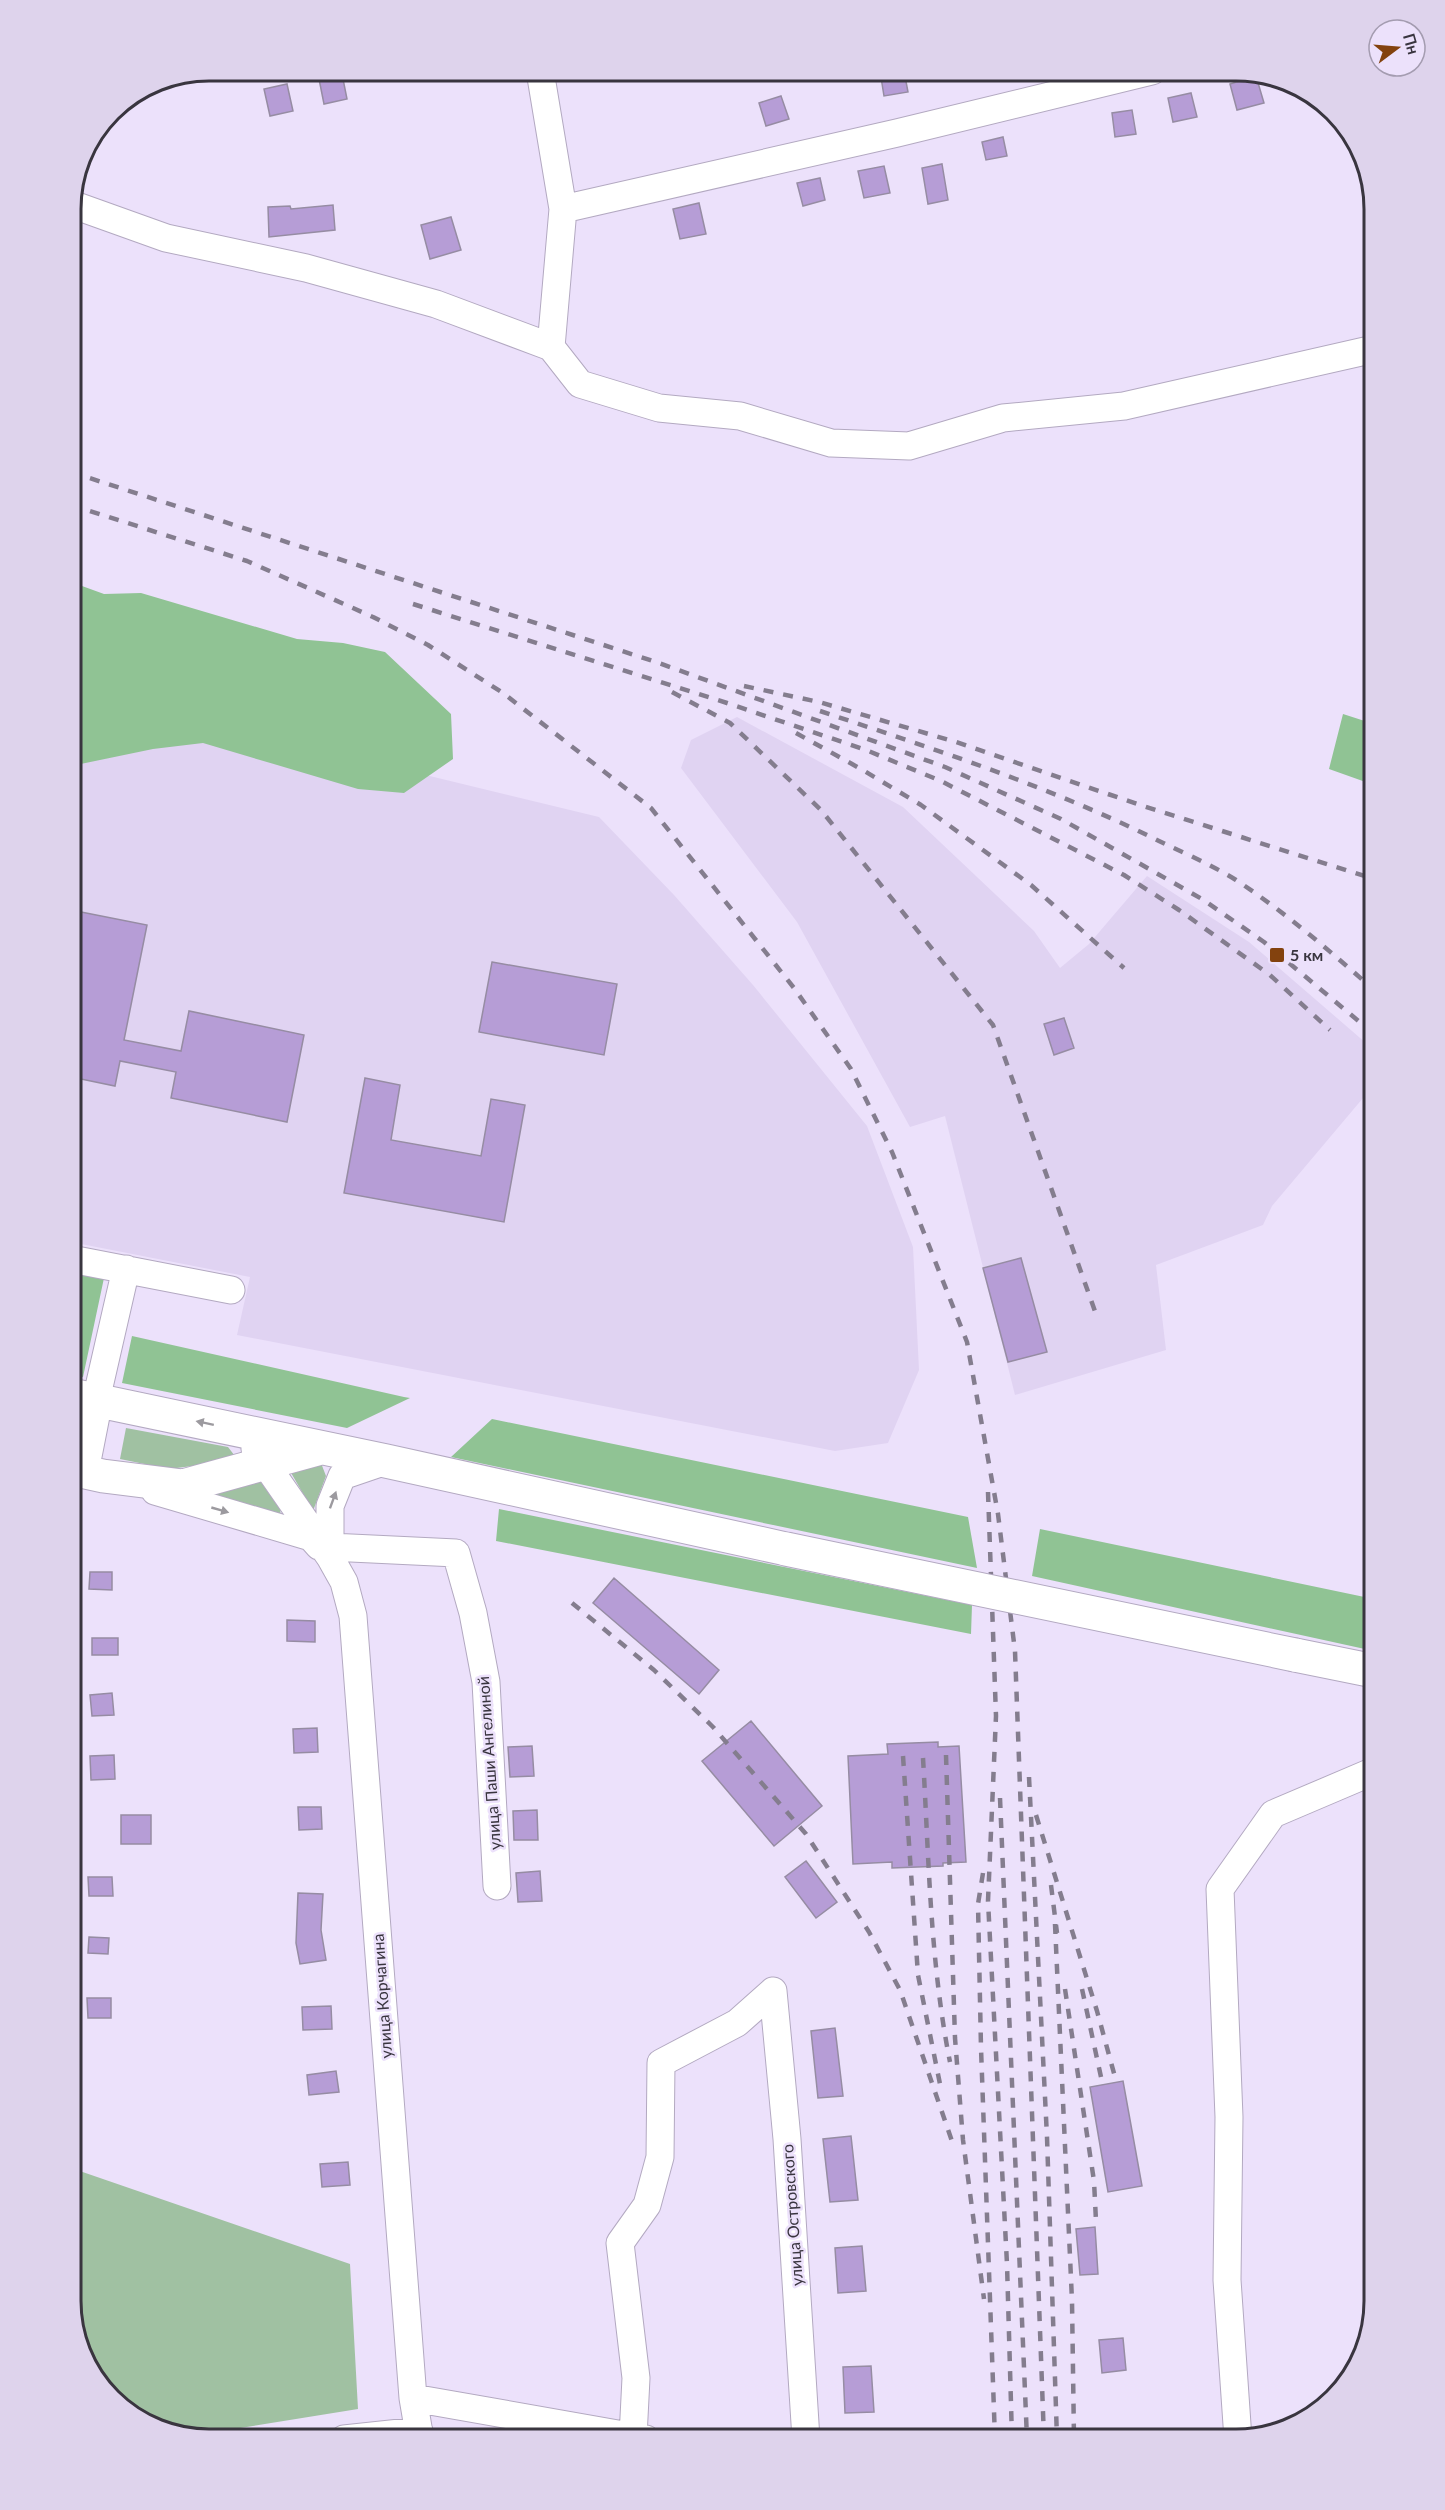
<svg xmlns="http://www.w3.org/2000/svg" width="1445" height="2510" viewBox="0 0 1445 2510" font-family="Lato,sans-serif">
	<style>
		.built { fill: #e0d3f2 }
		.green { fill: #a0c1a2 }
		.forest { fill: #90c394 }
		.building { fill: #b69dd6; stroke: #968ca3; stroke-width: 1.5 }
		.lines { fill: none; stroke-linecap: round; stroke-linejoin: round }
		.minor-casing { stroke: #b3a9c1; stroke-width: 29 }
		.major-casing { stroke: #b3a9c1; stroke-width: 35 }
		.minor { stroke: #fff; stroke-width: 27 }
		.major { stroke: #fff; stroke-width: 33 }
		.rail { stroke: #847d8e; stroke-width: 4.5; stroke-dasharray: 10 10; stroke-linecap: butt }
		.major-bridge-casing { stroke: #b3a9c1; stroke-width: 35; stroke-linecap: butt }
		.major-bridge { stroke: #fff; stroke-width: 33 }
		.oneway { fill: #9c9a9f }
		.poi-dot { fill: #83420e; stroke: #ece1fb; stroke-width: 2 }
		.labels { text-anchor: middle; stroke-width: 5; stroke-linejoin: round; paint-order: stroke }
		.poi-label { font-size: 16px; font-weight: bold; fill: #39353f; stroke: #ece1fb; text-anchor: start }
		.street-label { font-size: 16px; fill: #39353f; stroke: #ece1fb }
		.rim { fill: none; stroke: #39353f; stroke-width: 3 }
	</style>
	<rect width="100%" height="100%" fill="#ece1fb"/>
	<path class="built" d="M71,689L599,817L674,895L753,985L867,1126L913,1247L919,1370L888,1443L835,1451L237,1335L250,1277L71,1242Z
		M737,717L903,807L1034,931L1060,968L1089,944L1147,876L1249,942L1374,1050V1085L1272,1206L1263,1225L1156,1265L1166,1350L1015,1395L945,1116L910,1127L797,922L681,768L691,740Z"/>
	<path class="green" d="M126,1428L228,1447L238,1460L169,1469L120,1459Z
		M321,1463L326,1476L313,1511L290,1471Z
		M258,1478L280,1509L281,1517L196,1492Z
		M71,2168L350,2264L358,2409L191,2436L132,2416L85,2362L71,2301Z"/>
	<path class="forest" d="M71,582L104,594L141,593L297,639L343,643L385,652L451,714L453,759L404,793L358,789L203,743L153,749L71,766Z
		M1343,714L1374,724V785L1329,769Z
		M71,1271L104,1278L83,1377L71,1375Z
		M132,1336L404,1397L410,1398L347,1428L122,1383Z
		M492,1419L968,1517L977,1568L451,1457Z
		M499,1509L972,1605L971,1634L496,1541Z
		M1040,1529L1374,1599V1651L1032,1576Z"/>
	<path class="building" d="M880,71H904L908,92L884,96Z
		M342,74L347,99L324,104L319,79Z
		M1256,76L1264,103L1237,110L1230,84Z
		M287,84L293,111L270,116L264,89Z
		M1191,93L1197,117L1173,122L1168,98Z
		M781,96L789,119L766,126L759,103Z
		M1132,110L1136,134L1115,137L1112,113Z
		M1003,137L1007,156L986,160L982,142Z
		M942,164L948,200L928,204L922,168Z
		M884,166L890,193L864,198L858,171Z
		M820,178L825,200L803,206L797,183Z
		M699,203L706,234L680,239L673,209Z
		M333,205L335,230L269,237L268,207L290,206L291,209Z
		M451,217L461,250L430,259L421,225Z
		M71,910L147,925L124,1040L181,1051L189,1011L304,1035L287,1122L171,1098L176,1072L120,1061L115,1086L71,1077Z
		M492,962L617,984L604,1055L479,1032Z
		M1064,1018L1074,1048L1054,1055L1044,1024Z
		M365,1078L400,1085L391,1140L481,1156L491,1099L525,1105L504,1222L344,1193Z
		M1021,1258L1047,1352L1008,1362L983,1268Z
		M90,1572H112V1590L89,1589Z
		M614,1578L719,1670L699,1694L593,1603Z
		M287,1620L315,1621V1642L287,1641Z
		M92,1638H118V1655H92Z
		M112,1693L114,1715L92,1716L90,1695Z
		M751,1721L822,1806L774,1846L702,1761Z
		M317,1728L318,1752L294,1753L293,1729Z
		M938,1742V1747L959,1746L966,1862L943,1863V1866L892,1868V1862L853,1864L848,1756L888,1754L887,1744Z
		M532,1746L534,1776L510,1777L508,1747Z
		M114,1755L115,1779L91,1780L90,1756Z
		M298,1807H321L322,1829L299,1830Z
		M537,1810L538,1840H514L513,1811Z
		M121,1815H151V1844H121Z
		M806,1861L837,1902L816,1918L785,1877Z
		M540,1871L542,1901L518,1902L516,1873Z
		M88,1877H112L113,1896H89Z
		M298,1893L323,1894L321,1930L326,1960L300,1964L296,1943Z
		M89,1937L109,1938L108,1954L88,1953Z
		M87,1998H111V2018H88Z
		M331,2006L332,2029L303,2030L302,2007Z
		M835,2028L843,2096L818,2098L811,2031Z
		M336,2071L339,2092L309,2095L307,2075Z
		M1123,2081L1142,2186L1108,2192L1090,2087Z
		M851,2136L858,2200L830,2202L823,2139Z
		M348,2162L350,2185L322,2187L320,2164Z
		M1095,2227L1098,2274L1080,2275L1076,2229Z
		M862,2246L866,2291L838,2293L835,2248Z
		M1123,2338L1126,2370L1102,2373L1099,2340Z
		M871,2366L874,2412L845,2413L843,2367Z"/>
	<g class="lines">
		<defs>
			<path id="minor" d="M540,71L563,209
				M71,204L166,238L306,268L436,304L551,347L580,384L659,408L740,416L831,443L909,446L1003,418L1124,406L1374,349
				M551,347L563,209L897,133L1152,71
				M71,1259L231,1290
				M96,1400L126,1269
				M255,1449L330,1557L344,1582L353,1616L413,2398L420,2439
				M155,1491L311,1537L319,1546
				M330,1547L456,1553L473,1613L486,1682L497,1886
				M330,1557V1506L342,1476L386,1461
				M773,1991L787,2139L806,2439
				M413,2398L646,2439
				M633,2437L636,2378L620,2243L647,2205L660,2157L661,2063L737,2023L773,1991
				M344,2439L419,2431
				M1238,2439L1227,2280L1229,2117L1220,1889L1273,1814L1374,1771"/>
			<path id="major" d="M71,1395L386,1461L786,1549
				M71,1469L103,1476L183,1486L317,1449
				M82,1471L96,1400
				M1295,1655L1374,1671"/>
		</defs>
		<use href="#minor" class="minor-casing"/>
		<use href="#major" class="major-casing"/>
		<use href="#minor" class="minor"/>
		<use href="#major" class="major"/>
		<path class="rail" d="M71,472L659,663L945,767L1061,819L1202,899L1264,942L1374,1034
			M71,505L247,561L308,588L373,617L428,645L503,693L651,808L794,988L851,1069L892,1152L967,1342L998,1514L1015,1651L1044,2439
			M413,604L727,703L866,750L941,781L1124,875L1179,910L1270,975L1330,1030
			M744,686L819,702L956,742L1143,806L1374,879
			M672,692L730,723L821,810L993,1025L1096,1314
			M820,711C934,749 1051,787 1159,841C1184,853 1212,865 1236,880C1286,913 1330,951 1374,990
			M796,733L861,769L921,805L1031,885L1124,968
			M988,1492L996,1716L988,1901L1007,2264L1012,2439
			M572,1603L654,1670L713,1727L806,1834L869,1932L900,1990L954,2147
			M946,1755L955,2038L963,2140L984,2299
			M903,1756L918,1975L941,2089
			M923,1758C929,1860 930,1962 950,2062
			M1029,1777L1047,2137L1057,2439
			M1000,1798L1027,2439
			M1036,1815L1097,2011L1115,2077
			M983,1873L978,1904L981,2048L995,2439
			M1051,1885L1057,1933
			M1055,1924L1072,2301L1074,2439
			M1065,1989L1094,2181L1096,2221
			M1082,1989L1101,2077"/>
		<defs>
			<path id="major-bridge" d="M786,1549L1295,1655"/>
		</defs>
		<use href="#major-bridge" class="major-bridge-casing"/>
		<use href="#major-bridge" class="major-bridge"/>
	</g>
	<defs><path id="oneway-solid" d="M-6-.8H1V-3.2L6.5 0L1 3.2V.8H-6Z" transform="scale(1.5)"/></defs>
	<g class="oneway">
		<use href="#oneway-solid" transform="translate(205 1423) rotate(-168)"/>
		<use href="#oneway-solid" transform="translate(333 1500) rotate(-70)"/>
		<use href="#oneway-solid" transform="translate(220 1510) rotate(16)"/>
	</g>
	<rect class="poi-dot" x="1269" y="947" width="16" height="16" rx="3"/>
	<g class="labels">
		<g class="poi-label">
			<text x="1290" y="961">5 км</text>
		</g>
		<g class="street-label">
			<text transform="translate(489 1763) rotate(-94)" y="6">улица Паши Ангелиной</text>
			<text transform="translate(382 1996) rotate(-94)" y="6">улица Корчагина</text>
			<text transform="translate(792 2215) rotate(-94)" y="6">улица Островского</text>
		</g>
	</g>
	<path d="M0 0H1445V2510H0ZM209 81H1236A128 128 0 0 1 1364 209V2301A128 128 0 0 1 1236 2429H209A128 128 0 0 1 81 2301V209A128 128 0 0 1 209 81Z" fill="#ded3ec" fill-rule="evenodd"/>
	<path class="rim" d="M209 81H1236A128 128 0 0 1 1364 209V2301A128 128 0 0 1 1236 2429H209A128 128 0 0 1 81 2301V209A128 128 0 0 1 209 81Z"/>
	<g transform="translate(1397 48) rotate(74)"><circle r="28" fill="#ece1fb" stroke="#a49cb0" stroke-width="1.5"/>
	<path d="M0-4.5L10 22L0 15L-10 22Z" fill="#83420e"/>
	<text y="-9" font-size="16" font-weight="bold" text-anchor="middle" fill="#39353f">Пн</text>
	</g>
</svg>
